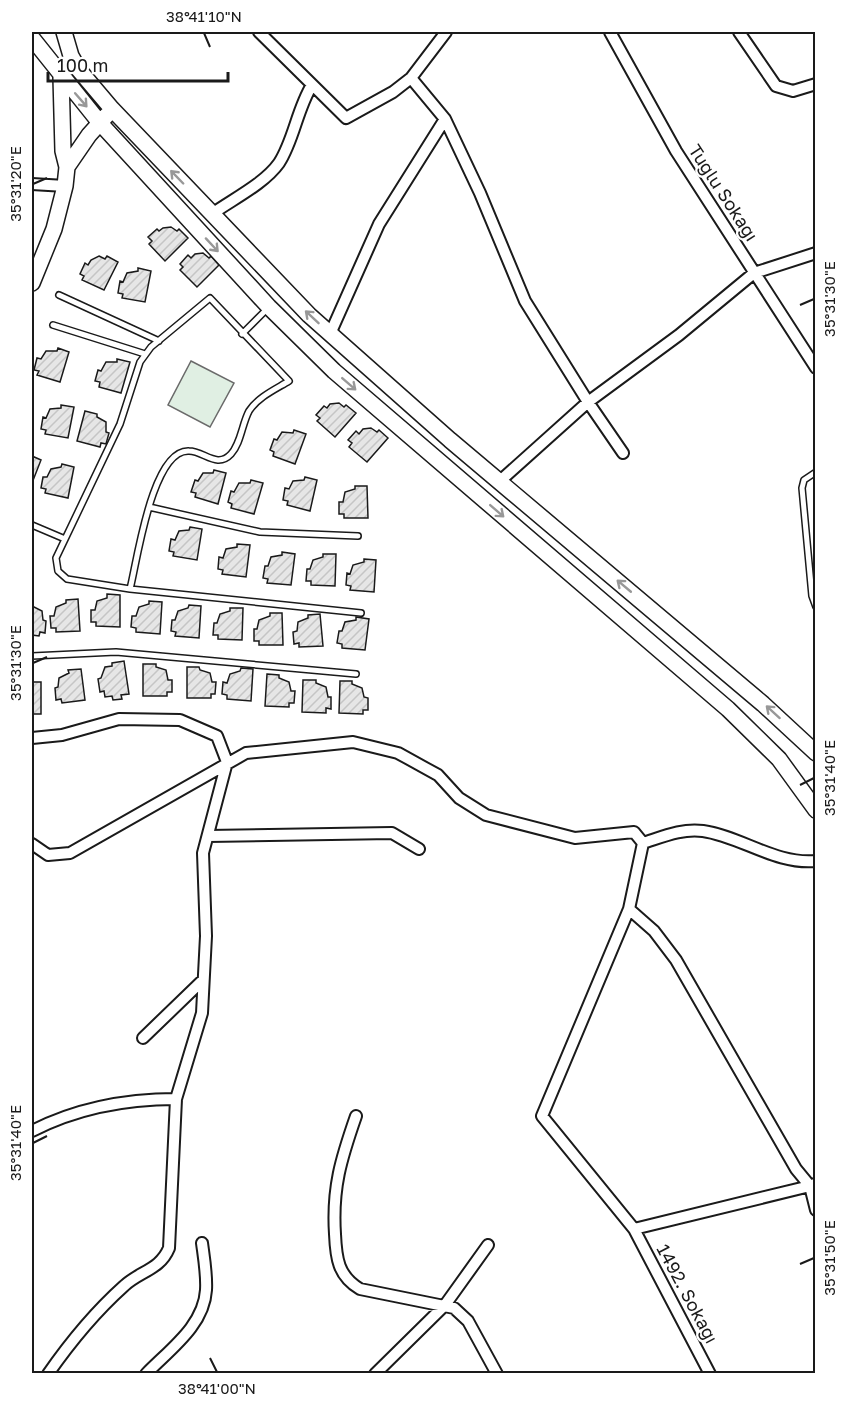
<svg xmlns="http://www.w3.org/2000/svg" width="847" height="1405" viewBox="0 0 847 1405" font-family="'Golos Text',sans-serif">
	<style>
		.park { fill: #e0efe3; stroke: #6a6a6a; stroke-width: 1.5 }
		.building { fill: url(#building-hatch); stroke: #1a1a1a; stroke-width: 1.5 }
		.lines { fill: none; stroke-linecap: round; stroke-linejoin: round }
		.lane-casing { stroke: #1a1a1a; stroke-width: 8 }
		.street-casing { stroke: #1a1a1a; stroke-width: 14 }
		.secondary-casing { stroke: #1a1a1a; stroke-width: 18 }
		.lane { stroke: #fff; stroke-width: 5 }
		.street { stroke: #fff; stroke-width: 10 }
		.secondary { stroke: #fff; stroke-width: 15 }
		.oneway { stroke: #989898 }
		.ticks { fill: none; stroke: #1a1a1a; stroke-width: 2 }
		.labels { text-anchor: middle; stroke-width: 4.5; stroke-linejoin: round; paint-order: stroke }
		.street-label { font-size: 18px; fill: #1a1a1a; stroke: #fff }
		.neatline { fill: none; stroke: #1a1a1a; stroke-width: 2 }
		.ticks-label { font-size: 15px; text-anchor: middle; fill: #1a1a1a }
	</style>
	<defs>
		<pattern id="building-hatch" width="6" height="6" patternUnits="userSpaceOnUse" patternTransform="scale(1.5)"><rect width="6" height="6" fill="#e6e6e6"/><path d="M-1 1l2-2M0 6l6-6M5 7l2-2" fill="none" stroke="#c5c5c5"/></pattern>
	</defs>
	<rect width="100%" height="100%" fill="#fff"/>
	<path class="park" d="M191,361L234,383L210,427L168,405Z"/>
	<path class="building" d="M171,227L177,231L179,229L188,238L165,261L149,244L152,241L148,237L157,229L159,231L163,228Z
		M203,253L209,258L211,256L219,265L197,287L180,270L183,267L180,264L188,255L191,258L195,254Z
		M99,256L105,259L107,256L118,262L104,290L82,280L84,276L80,274L85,263L88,265L91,260Z
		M138,268L151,271L145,302L122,298L123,294L118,293L120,281L123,282L127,273L138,271Z
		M58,348L69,352L60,382L37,375L39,371L34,370L37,358L41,359L46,351H57Z
		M117,359L130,362L121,393L99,387L100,382L95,381L98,370L101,371L106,362H117Z
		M339,403L344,407L346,405L356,413L335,437L317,421L320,418L316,415L324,406L327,408L330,404Z
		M61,405L74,407L68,438L45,434L46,430L41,429L43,417L46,418L50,409L61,408Z
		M85,411L97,414V417L106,422V432L109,433L106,444L101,443L100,447L77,441Z
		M371,428L377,432L379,430L388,438L367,462L349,447L352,443L348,440L356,431L359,434L363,429Z
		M294,430L306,434L295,464L273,456L274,452L270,450L274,439L277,440L282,432L293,433Z
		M32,456L41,460L32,483Z
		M62,464L74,467L68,498L45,493L46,489L41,488L43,477H47L51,469L61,467Z
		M214,470L226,473L218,504L195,497L196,493L191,492L195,480L198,481L203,473H213Z
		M305,477L317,480L310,511L287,505L288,501L283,500L285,488L289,489L293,481L304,480Z
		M251,480L263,483L254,514L231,508L232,504L228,502L231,491L234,492L239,483H250Z
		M355,486H367L368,518H344V514H339V502H343L345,492L355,489Z
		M190,527L202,529L197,560L173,556L174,552L169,551L171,539L175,540L179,531L189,530Z
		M237,544L250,545L246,577L222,574L223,570L218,569L219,557L223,558L226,549L237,547Z
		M282,552L295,554L291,585L267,583L268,579L263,578L265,566H268L271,557L282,555Z
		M323,554H336L335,586L311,585V581H306L307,569H310L313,560L323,557Z
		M364,559L376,560L374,592L350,590L351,586L346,585L347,573L350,574L353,565L364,562Z
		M107,594L120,595V627L96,626V622H91V610H95L97,601L107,598Z
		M78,599L80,631L56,632V628H51L50,616H54L56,607L66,603V600Z
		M149,601L162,602L160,634L136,632V628L131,627L132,616H136L139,607L149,604Z
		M32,603V606L42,611L43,620L46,621L45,633L40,632L39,636L32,635Z
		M189,605L201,606L199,638L175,636L176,632L171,631L172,620H175L178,611L188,608Z
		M230,608H243L242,640L218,639V635H213L214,623H217L220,614L230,611Z
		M270,613H282L283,645H259V641H254V629H257L259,620L270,616Z
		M320,614L323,646L299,647V643L294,644L293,632L297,631L298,622L308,618V615Z
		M356,617L369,619L365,650L342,648V644L337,643L339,631H342L345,622L356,620Z
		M124,661L129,694L121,695L122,699L113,700L112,696L105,697L104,691L100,692L98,679L101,678L105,667L112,666V663Z
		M143,664H156V667L166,670L168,680H172V692H167V696H143Z
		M187,667H199L200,670L210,673L212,682H216L215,694H211V698H187Z
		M241,668L253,669L251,701L227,699V695L222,694L223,682L227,683L230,674L240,671Z
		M81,669L85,700L62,703L61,699L56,700L55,688L58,687L59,678L69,673L68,670Z
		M267,674L279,675V678L289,682L291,691H295L294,703H289V707L265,706Z
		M303,680H316V683L326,687L328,697H331V709L326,708V713L302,712Z
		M340,681H352V684L362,688L364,697L368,698V710H363V714L339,713Z
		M32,682H41V714H32Z"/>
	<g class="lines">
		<defs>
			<path id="lane" d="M59,295L159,341
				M53,325L145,354
				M242,334L268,308
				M816,472L804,480L802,488L812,596L816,607
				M149,507L260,532L358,536
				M32,525L65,539
				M130,589C137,562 152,449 189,451C204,451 217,469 231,454C241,443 242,424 249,411C258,397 276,389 289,381L210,298L151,347L140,362L120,424L56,558L58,571L67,579L130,589L361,613
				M32,656L116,652L356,674"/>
			<path id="street" d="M259,32L346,118L393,92L411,78L446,32
				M610,32L676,151L816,368
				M739,32L776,86L793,91L816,84
				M411,78L445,119L480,193L525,301L588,402L623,453
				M32,184L65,186
				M212,214C233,199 264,184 279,163C294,140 297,109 312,85
				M330,334L379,224L445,119
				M500,481L588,402L679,335L754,273L816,253
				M32,738L62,735L119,719L180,720L217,736L227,762L203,853L206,936L202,1013L176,1099L169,1248C160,1270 140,1271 124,1286C95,1312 71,1341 48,1374
				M208,836L392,833L419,849
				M643,843L629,909L542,1116L634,1229L710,1374
				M32,844L48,855L70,853L246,753L353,742L398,753L438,775L459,798L486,815L575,838L634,832L643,843C662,837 682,828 703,831C740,836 776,865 816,861
				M629,909L654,931L676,960L796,1169L810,1186
				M143,1038L203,980
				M356,1116C341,1159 332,1188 335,1234C336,1258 338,1276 360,1289L454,1308L468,1321L497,1374
				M32,1131C77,1108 125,1099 176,1099
				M815,1184L810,1186L816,1210
				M634,1229L810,1186
				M146,1374C169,1350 204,1326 206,1290C207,1275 204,1258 202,1243
				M375,1374L445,1305L488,1245"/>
			<path id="secondary" d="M64,32L71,56L79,70L112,109L309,315L450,440L763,704L816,753
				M32,38L100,123L269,307L334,371L728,709L779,759L816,810
				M67,167L89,135L107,115
				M32,283L54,229L65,186L67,167L63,151L61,77"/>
		</defs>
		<use href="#lane" class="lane-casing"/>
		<use href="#street" class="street-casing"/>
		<use href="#secondary" class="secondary-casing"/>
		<use href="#lane" class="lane"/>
		<use href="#street" class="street"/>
		<use href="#secondary" class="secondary"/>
	</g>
	<defs><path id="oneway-shaft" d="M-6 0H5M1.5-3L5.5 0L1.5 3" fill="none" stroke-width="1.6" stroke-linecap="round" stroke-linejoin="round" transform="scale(1.5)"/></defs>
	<g class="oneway">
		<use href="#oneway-shaft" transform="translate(81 100) rotate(49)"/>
		<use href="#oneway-shaft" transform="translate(177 177) rotate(-134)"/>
		<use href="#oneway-shaft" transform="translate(212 245) rotate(47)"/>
		<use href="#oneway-shaft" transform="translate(312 317) rotate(-137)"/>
		<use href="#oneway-shaft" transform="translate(349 384) rotate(41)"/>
		<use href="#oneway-shaft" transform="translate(497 511) rotate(41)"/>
		<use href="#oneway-shaft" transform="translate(624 586) rotate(-140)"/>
		<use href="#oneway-shaft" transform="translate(773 712) rotate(-138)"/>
	</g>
	<path class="ticks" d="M204,33L210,47M33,184L47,178M800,305L814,299M33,663L47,657M800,785L814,778M33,1143L47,1136M800,1264L814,1258M210,1358L217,1372"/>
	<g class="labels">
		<g class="street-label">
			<text transform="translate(723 193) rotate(57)" y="6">Tuğlu Sokağı</text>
			<text transform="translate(687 1294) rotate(62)" y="6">1492. Sokağı</text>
		</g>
	</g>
	<rect width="847" height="1405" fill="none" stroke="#ffffff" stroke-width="66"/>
	<path d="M48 72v9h180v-9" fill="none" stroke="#1a1a1a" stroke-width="3"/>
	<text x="57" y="72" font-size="18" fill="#1a1a1a" stroke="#ffffff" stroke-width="4.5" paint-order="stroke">100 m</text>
	<rect x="33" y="33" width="781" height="1339" class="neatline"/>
	<g class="ticks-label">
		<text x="204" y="22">38°41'10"N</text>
		<text transform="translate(16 184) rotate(-90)" y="5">35°31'20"E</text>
		<text transform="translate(830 299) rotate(-90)" y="5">35°31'30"E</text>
		<text transform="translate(16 663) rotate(-90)" y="5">35°31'30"E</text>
		<text transform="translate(830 778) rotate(-90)" y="5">35°31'40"E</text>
		<text transform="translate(16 1143) rotate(-90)" y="5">35°31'40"E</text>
		<text transform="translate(830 1258) rotate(-90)" y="5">35°31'50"E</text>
		<text x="217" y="1394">38°41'00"N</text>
	</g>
</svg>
